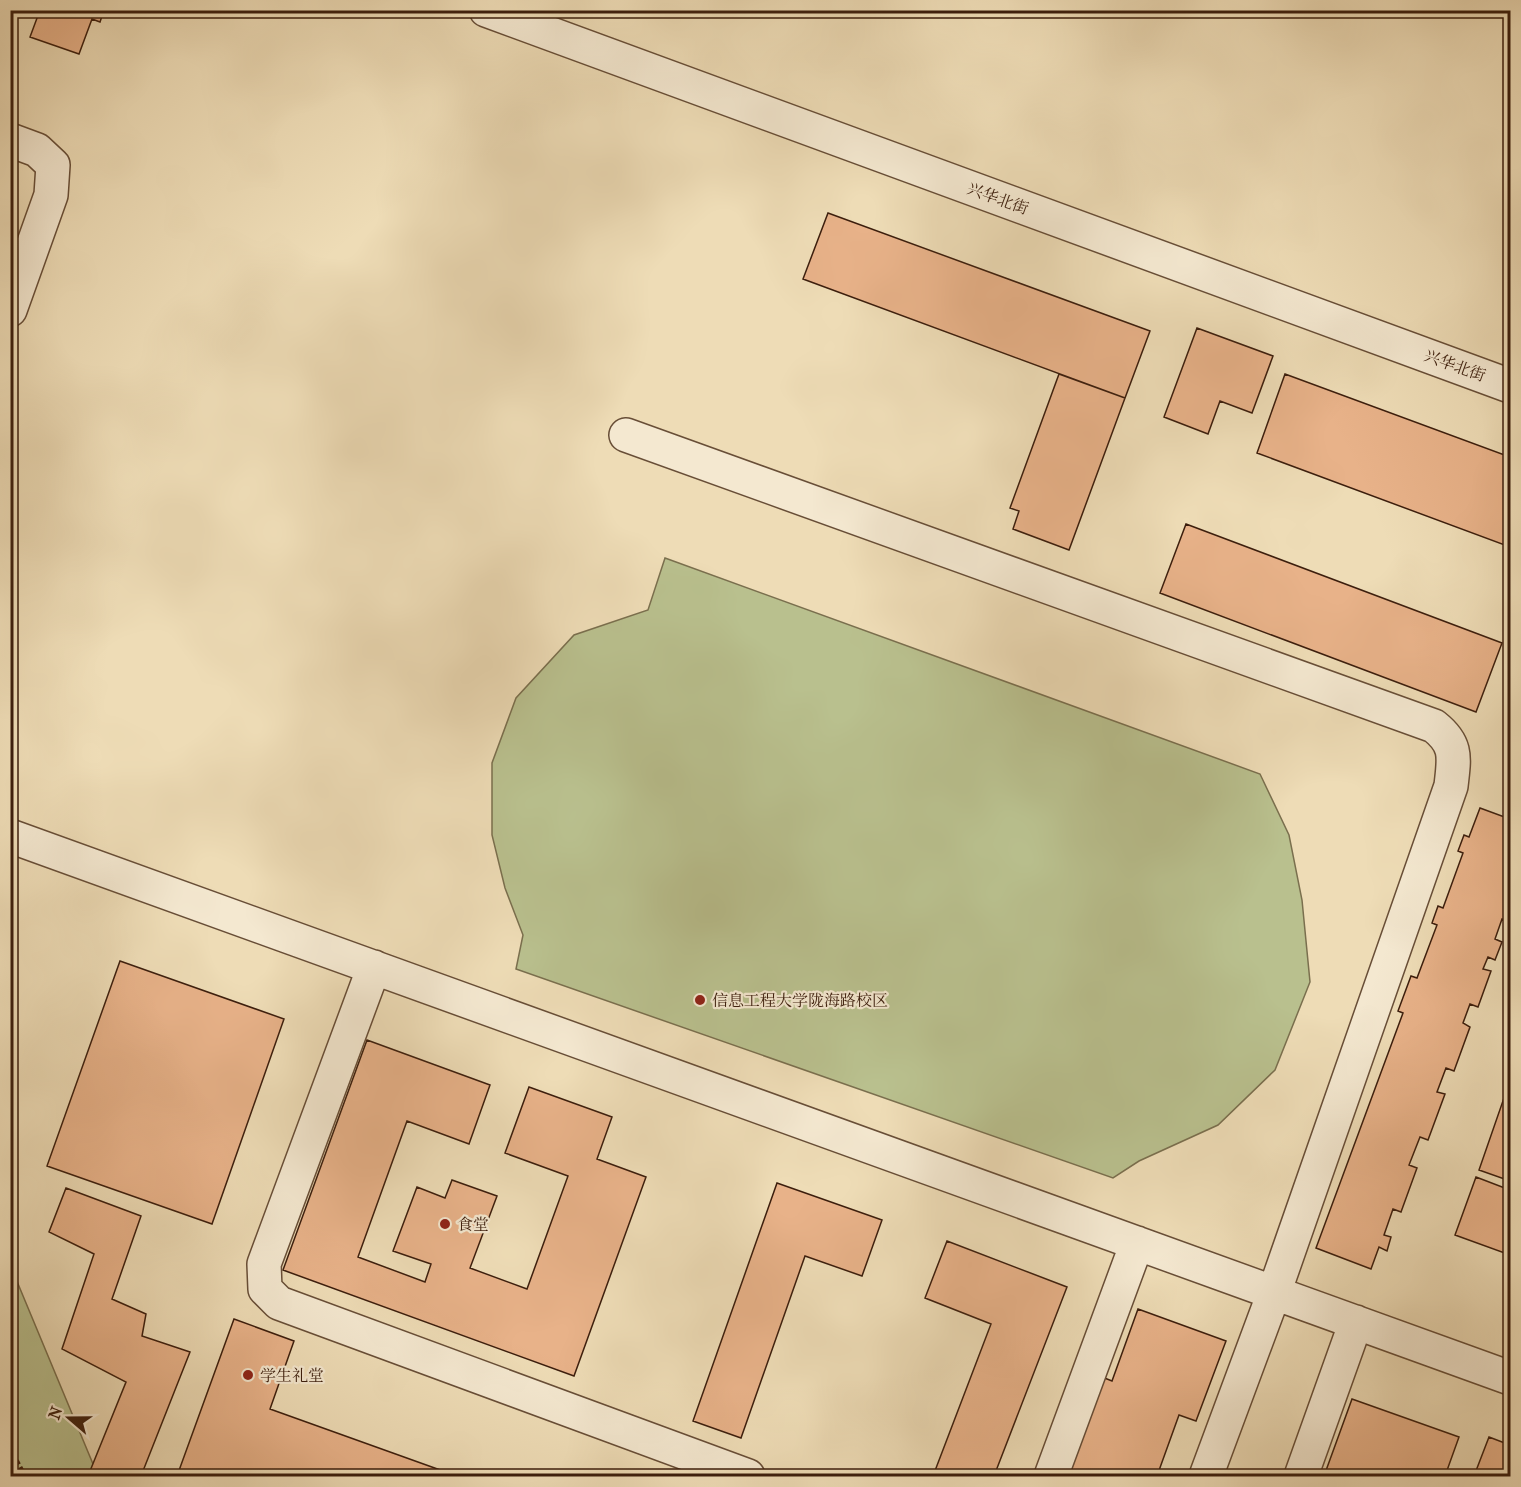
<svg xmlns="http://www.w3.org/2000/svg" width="1521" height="1487" viewBox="0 0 1521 1487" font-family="'IM FELL French Canon','Noto Serif SC',serif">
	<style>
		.green { fill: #b9c08e; stroke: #7a6f4e; stroke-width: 1.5 }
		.building { fill: #e8b289; stroke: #3c1e0d; stroke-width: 1.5 }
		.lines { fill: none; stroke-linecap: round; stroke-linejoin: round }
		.minor-casing { stroke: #684e37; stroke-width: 36 }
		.path { stroke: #3c1e0d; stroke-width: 4; stroke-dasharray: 4.5 3; stroke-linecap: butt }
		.minor { stroke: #f4e8d0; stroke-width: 33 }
		.poi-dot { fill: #8f2418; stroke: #f4e8d0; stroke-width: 2 }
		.labels { text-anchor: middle; stroke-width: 4.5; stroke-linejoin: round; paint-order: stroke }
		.street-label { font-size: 16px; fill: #3c1e0d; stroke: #f4e8d0 }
		.poi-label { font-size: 16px; fill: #3c1e0d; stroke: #f4e8d0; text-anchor: start }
	</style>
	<rect width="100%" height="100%" fill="#eedcb6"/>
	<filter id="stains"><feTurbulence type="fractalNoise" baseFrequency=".00333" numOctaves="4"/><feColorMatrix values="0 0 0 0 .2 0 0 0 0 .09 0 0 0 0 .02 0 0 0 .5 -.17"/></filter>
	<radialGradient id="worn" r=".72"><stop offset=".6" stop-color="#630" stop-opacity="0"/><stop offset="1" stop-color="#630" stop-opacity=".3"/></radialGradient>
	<path class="green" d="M665,558L1260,774L1289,835L1302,900L1310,982L1275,1070L1218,1125L1139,1161L1113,1178L516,969L523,935L505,888L492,835V763L516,698L574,635L648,610Z
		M11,1267L98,1476H11Z"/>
	<path class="building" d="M40,10H104L100,22L92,19L79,54L30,37Z
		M828,213L1150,331L1125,398L803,279Z
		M1197,328L1273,356L1252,413L1220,401L1208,434L1164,417Z
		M1059,374L1125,398L1069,550L1013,529L1019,511L1010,508Z
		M1285,374L1510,457V547L1257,453Z
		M1186,524L1502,643L1476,712L1160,593Z
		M1480,808L1510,819V922L1502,919L1495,939L1502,942L1495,960L1488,957L1483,969L1491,971L1478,1007L1470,1004L1463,1023L1470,1027L1454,1071L1446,1068L1437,1092L1445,1094L1428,1140L1420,1137L1409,1165L1417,1168L1401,1212L1393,1209L1384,1235L1391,1237L1387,1251L1379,1247L1371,1269L1316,1248L1403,1013L1398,1011L1411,976L1417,978L1437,925L1432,923L1438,906L1443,908L1463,853L1458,851L1464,835L1469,837Z
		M120,961L284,1019L212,1224L47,1166Z
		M367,1040L490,1085L469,1144L407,1121L358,1257L425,1282L431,1264L393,1251L417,1187L445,1198L452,1180L497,1196L470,1268L527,1289L568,1176L505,1153L529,1087L612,1117L597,1159L646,1177L574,1376L283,1270Z
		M1505,1095L1510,1096V1181L1479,1170Z
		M1476,1177L1510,1190V1255L1455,1235Z
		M777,1183L882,1220L862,1276L805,1256L741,1438L693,1421Z
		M66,1188L141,1216L112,1299L146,1314L142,1336L190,1352L141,1476H88L126,1382L62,1349L94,1254L49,1232Z
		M947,1241L1067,1287L994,1476H933L991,1324L925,1298Z
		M1138,1309L1226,1341L1196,1421L1179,1415L1157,1476H1060L1097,1375L1112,1381Z
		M234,1319L294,1341L270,1409L457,1476H177Z
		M1352,1399L1459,1437L1445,1476H1324Z
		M1489,1437L1510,1445V1476H1474Z"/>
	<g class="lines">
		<defs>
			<path id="minor" d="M486,10L1510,386
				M10,140L37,150L53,165L51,195L10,310
				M626,435L1434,726C1458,745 1454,758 1451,786L1274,1293L1206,1476
				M10,836L1510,1378
				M374,967L264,1264L265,1289L279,1303L748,1476
				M1051,1476L1137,1243
				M1301,1476L1356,1322"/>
		</defs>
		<use href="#minor" class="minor-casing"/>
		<path class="path" d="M10,1447L25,1476"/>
		<use href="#minor" class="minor"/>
	</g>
	<g class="poi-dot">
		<circle cx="700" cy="1000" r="6"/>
		<circle cx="445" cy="1224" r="6"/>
		<circle cx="248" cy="1375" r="6"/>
	</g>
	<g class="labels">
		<g class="street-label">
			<text transform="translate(998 198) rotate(20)" y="6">兴华北街</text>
			<text transform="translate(1455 365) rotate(20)" y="6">兴华北街</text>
		</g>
		<g class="poi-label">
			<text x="712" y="1006">信息工程大学陇海路校区</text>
			<text x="457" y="1230">食堂</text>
			<text x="260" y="1381">学生礼堂</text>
		</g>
	</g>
	<rect width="1521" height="1487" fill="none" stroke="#eedcb6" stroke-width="36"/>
	<rect x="12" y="12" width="1497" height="1463" fill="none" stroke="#3c1e0d" stroke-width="3"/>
	<rect x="18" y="18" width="1485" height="1451" fill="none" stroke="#3c1e0d" stroke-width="1.5"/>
	<g transform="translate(69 1418) rotate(290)" stroke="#f4e8d0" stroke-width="4.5" paint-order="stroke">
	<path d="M0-4.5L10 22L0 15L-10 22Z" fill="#3c1e0d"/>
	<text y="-9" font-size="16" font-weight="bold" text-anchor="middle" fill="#3c1e0d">N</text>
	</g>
	<rect width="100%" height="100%" filter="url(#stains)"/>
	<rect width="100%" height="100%" fill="url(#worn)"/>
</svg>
